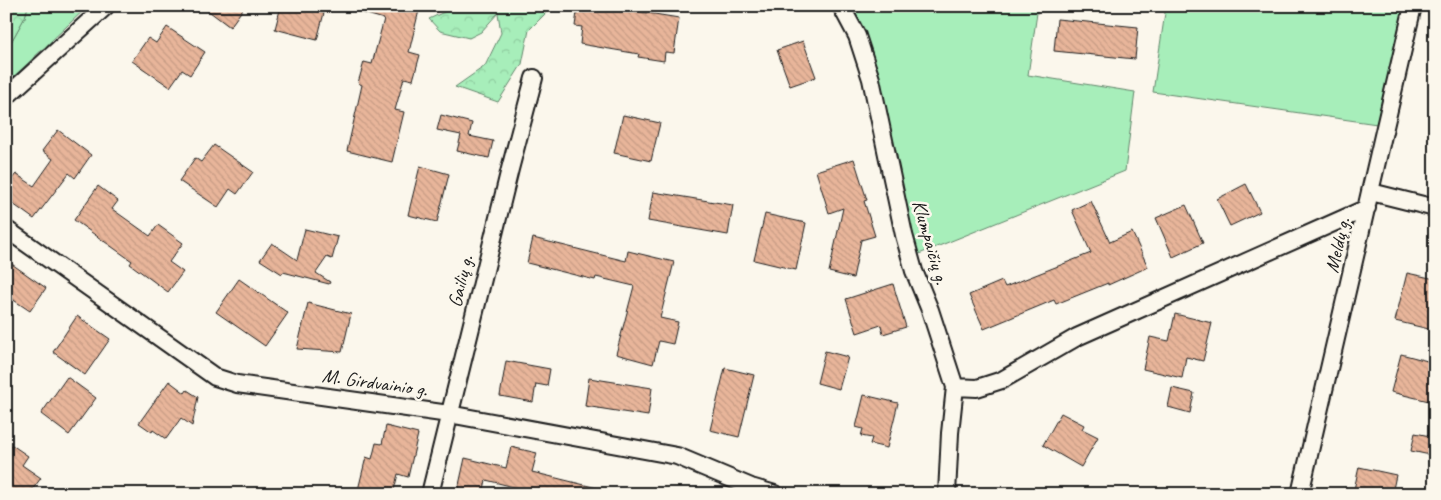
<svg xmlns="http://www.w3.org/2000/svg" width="1441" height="500" viewBox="0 0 1441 500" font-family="Caveat,sans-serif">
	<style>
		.grass { fill: #a7eeba; stroke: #62856b }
		.forest { fill: url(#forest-crowns); stroke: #62856b }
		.building { fill: url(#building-back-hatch); stroke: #1c1c1c }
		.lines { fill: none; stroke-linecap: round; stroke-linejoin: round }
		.street-casing { stroke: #1c1c1c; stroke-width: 20 }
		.street { stroke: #fbf7ec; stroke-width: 16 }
		.labels { text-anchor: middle; stroke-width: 5; stroke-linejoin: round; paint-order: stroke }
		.street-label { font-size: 20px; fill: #1c1c1c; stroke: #fbf7ec }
	</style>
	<defs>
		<pattern id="forest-crowns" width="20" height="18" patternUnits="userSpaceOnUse" patternTransform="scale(1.25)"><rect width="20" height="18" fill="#a7eeba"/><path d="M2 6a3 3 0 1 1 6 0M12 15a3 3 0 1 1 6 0" fill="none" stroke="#8fcc9f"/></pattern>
		<pattern id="building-back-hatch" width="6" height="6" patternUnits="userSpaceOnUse" patternTransform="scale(1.25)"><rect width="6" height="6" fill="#e8b59a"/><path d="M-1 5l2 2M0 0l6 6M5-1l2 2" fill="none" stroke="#c69b84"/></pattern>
	</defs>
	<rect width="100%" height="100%" fill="#fbf7ec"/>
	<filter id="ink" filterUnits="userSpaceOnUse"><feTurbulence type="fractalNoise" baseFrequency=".02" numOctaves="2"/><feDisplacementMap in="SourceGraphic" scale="10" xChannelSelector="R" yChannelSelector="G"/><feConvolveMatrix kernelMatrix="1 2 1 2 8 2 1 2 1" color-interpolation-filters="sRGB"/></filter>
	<g filter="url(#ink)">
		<path class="grass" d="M28,6H88L6,84V51L25,17Z
			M850,6H1038L1028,75L1135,92L1125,171L914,256L880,86L867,40Z
			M1166,6H1406L1377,124L1153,92Z"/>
		<path class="forest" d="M6,6H28L25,17L6,51Z
			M457,6H547V12L529,30L522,64L498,102L455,87L485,66L501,33L498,13L481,32L469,38L440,31L429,19Z"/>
		<path class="building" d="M202,6H245L230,27Z
			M281,6H317L316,11L324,13L317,40L275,29Z
			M356,6H420L409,52L420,55L413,80L404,78L395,110L404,112L392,162L347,151L362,85L358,83L364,62L372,64L384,19L356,11Z
			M578,6H605L679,18L674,53L665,52L664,61L638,57L639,54L580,44L582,27L575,26Z
			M1057,19L1138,27L1135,59L1054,51Z
			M167,27L205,52L190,75L182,70L170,87L132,61L148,38L156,43Z
			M803,41L816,77L790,86L777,50Z
			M441,115L472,123L469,136L493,141L489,158L457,151L461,135L437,130Z
			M623,115L660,123L651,161L614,153Z
			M58,130L91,155L75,178L69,173L34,219L6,199V186L16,174L34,186L53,159L42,151Z
			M214,145L253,172L237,194L230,189L218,207L179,181L195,158L201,162Z
			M854,159L867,200L864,201L875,236L861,240L853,278L829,272L843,208L829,213L816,171Z
			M420,166L449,174L437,222L408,215Z
			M1246,184L1260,212L1230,226L1217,199Z
			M98,186L118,201L112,209L150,236L158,225L183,243L169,262L183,272L168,292L130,264L132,261L74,220Z
			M653,192L733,205L728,235L648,221Z
			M1091,201L1110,242L1132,232L1148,267L1108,285V283L1056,304L1054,300L984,329L969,295L1002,281L1005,287L1091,253L1072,210Z
			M1186,205L1203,243L1173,257L1156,218Z
			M765,214L806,223L796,270L754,260Z
			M305,229L338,237L332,259L327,257L316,273L330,282L329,284L283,272L282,274L260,260L272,243L297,260Z
			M533,238L626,261L628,251L674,262L660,318L678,322L673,344L659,341L653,364L616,354L634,286L596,277L595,280L527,263Z
			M6,260L46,288L30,311L6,295Z
			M1407,273L1435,279V321L1433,330L1395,321Z
			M239,279L288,313L265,346L216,312Z
			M893,284L906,327L883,334L881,325L857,333L846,299Z
			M308,303L351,314L342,352L297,349Z
			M1175,314L1212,323L1203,361L1186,357L1182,378L1143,369L1150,337L1169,341Z
			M77,316L110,339L85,375L53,352Z
			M825,351L848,357L839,389L817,383Z
			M1401,354L1435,363V377L1429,401L1391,392Z
			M506,361L550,369L547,386L536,384L533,402L500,396Z
			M725,368L754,375L739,437L710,430Z
			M67,377L96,398L69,435L41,414Z
			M589,378L652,388L648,416L585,406Z
			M169,381L185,393L187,390L198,397L192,426L181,418L166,439L153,430L152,432L139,423Z
			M1172,388L1194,393L1190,413L1168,407Z
			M864,395L898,403L887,448L870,444L872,438L861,436L863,429L856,427Z
			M1061,413L1084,425L1082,429L1098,437L1081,467L1043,445Z
			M386,426L418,434L408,477L398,474L393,494H373L358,490L366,457L372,459L376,443L382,444Z
			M1415,433L1435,437V456L1411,451Z
			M12,445L28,456L22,465L41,478L29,494H6V453Z
			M511,447L537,453L532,472L597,488L596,494H542L486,480L483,494H457L465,458L506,468Z
			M1359,467L1396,475L1392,494H1353Z"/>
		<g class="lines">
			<defs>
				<path id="street" d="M841,6L857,36L871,79L904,235L914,271L930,310L955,387L950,433L947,494
					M6,97L106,6
					M1371,192L1435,208
					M6,229L215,377L237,384L449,414L677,456L751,487L775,494
					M955,387L977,388L1002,380L1077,337L1367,208
					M430,494L510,169L534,78
					M1300,494L1413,6"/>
			</defs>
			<use href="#street" class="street-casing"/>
			<use href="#street" class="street"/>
		</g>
	</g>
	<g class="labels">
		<g class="street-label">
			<text transform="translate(931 242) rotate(74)" y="7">Klumpaičių g.</text>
			<text transform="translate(1337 245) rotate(-77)" y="7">Meldų g.</text>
			<text transform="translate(460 281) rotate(-76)" y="7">Gailių g.</text>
			<text transform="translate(375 382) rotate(8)" y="7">M. Girdvainio g.</text>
		</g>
	</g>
	<rect width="1441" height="500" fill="none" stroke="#fbf7ec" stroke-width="25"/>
	<rect x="12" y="12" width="1416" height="475" fill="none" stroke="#1c1c1c" stroke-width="2" filter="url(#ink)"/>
</svg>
